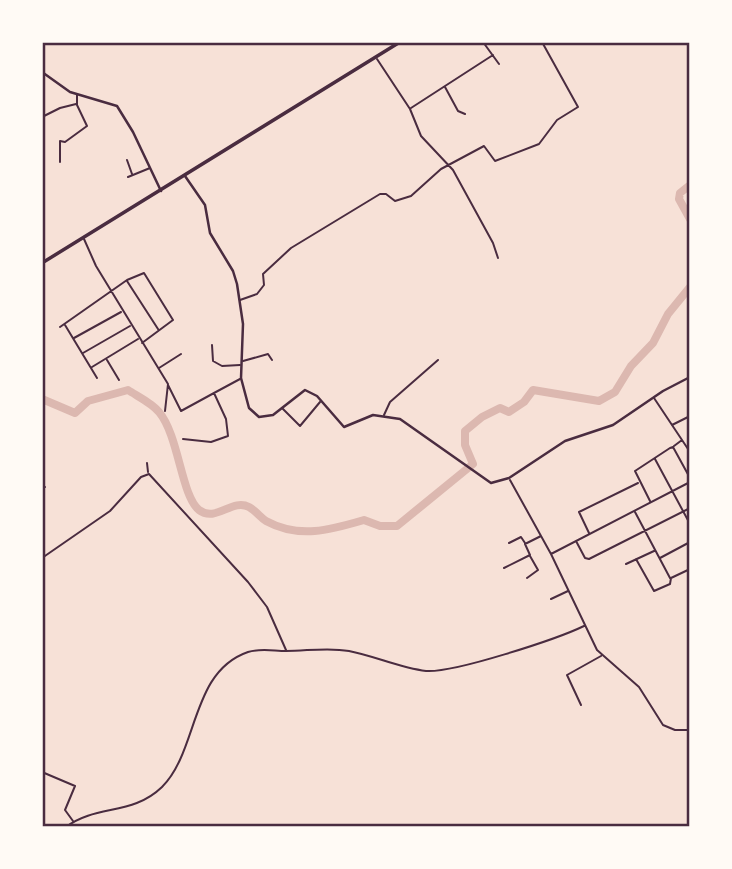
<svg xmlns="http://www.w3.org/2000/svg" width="732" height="869" viewBox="0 0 732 869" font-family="'Varela Round',sans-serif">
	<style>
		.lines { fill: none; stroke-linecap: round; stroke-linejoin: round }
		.river { stroke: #dcb8b0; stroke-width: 8 }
		.minor { stroke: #4a2c40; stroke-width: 2 }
		.tertiary { stroke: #4a2c40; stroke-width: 2.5 }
		.trunk { stroke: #4a2c40; stroke-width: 3.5 }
		.neatline { fill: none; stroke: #4a2c40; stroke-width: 2.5 }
	</style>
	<rect width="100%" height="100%" fill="#f7e1d7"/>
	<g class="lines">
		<path class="river" d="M690,185L680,193L679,199L690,219
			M42,399L75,413L88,401L128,390C137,396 152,403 159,412C179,436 181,495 199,510C216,523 232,498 249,507C256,511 260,517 266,521C299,539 330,530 364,520L380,526H397L473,464L465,445V431L482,417L500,408L509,412L524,402L533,390L599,401L615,392L631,366L653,343L668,314L690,287"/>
		<path class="minor" d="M483,42L499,64
			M377,59L410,109L421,136L453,170L493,243L498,258
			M445,87L458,111L465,114
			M411,108L493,55
			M42,117L60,108L76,104
			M127,160L132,174
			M60,162V141L65,142L87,126L77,105V94
			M128,177L150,168
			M84,239L96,266L168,384L165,411
			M127,281L158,329
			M240,300L257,294L264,285L263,274L291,248L380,194H386L395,201L411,196L441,169L484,146L495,161L539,144L557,120L578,107L542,42
			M65,325L97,378
			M60,327L127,280L144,273L173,320L142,343
			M74,338L121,312
			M212,345L213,361L222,366L240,365
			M83,353L130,326
			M107,360L119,380
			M243,361L268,354L272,360
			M92,367L138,339
			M159,368L181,354
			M168,385L181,411L214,393
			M654,398L682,440
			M282,408L300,426L320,402
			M384,415L390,402L438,360
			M672,425L690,416
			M183,439L211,442L228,436L226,419L214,393L240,379
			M674,446L682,440L690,452
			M655,459L690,524
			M147,463L148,472
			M510,480L551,554L597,650L639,687L663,725L675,730H690
			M42,489L45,487
			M650,501L635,471L670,448L673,447L690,478
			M635,512L670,578
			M589,533L579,512L638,483
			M576,541L585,558L589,559L690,508
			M509,543L521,537L525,543
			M551,554L690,482
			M42,558L110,511L141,477L149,474L248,582L267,607L286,650
			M660,558L690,542
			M636,559L654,591L670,584L671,578L690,569
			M626,564L654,551
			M504,568L530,555L525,544L541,536
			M527,578L538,570L530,556
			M551,599L568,591
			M581,705L567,675L601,656
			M42,772L75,786L65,810L73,821
			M66,827C97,804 132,816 162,787C199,750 190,672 248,652C260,648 274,651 286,651C307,651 328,647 349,651C375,656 400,668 426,671C454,673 557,639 584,626"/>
		<path class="tertiary" d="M42,72L70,92L117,106L133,132L161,191
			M185,176L205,205L210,233L233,271L237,284L243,324L241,378L249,408L259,417L273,415L305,390L317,396L344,427L373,415L400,419L491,483L509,478L565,441L613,425L663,391L690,377"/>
		<path class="trunk" d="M42,263L400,42"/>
	</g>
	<rect width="732" height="869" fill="none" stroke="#fffaf5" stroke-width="88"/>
	<rect x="44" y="44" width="644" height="781" class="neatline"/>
</svg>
